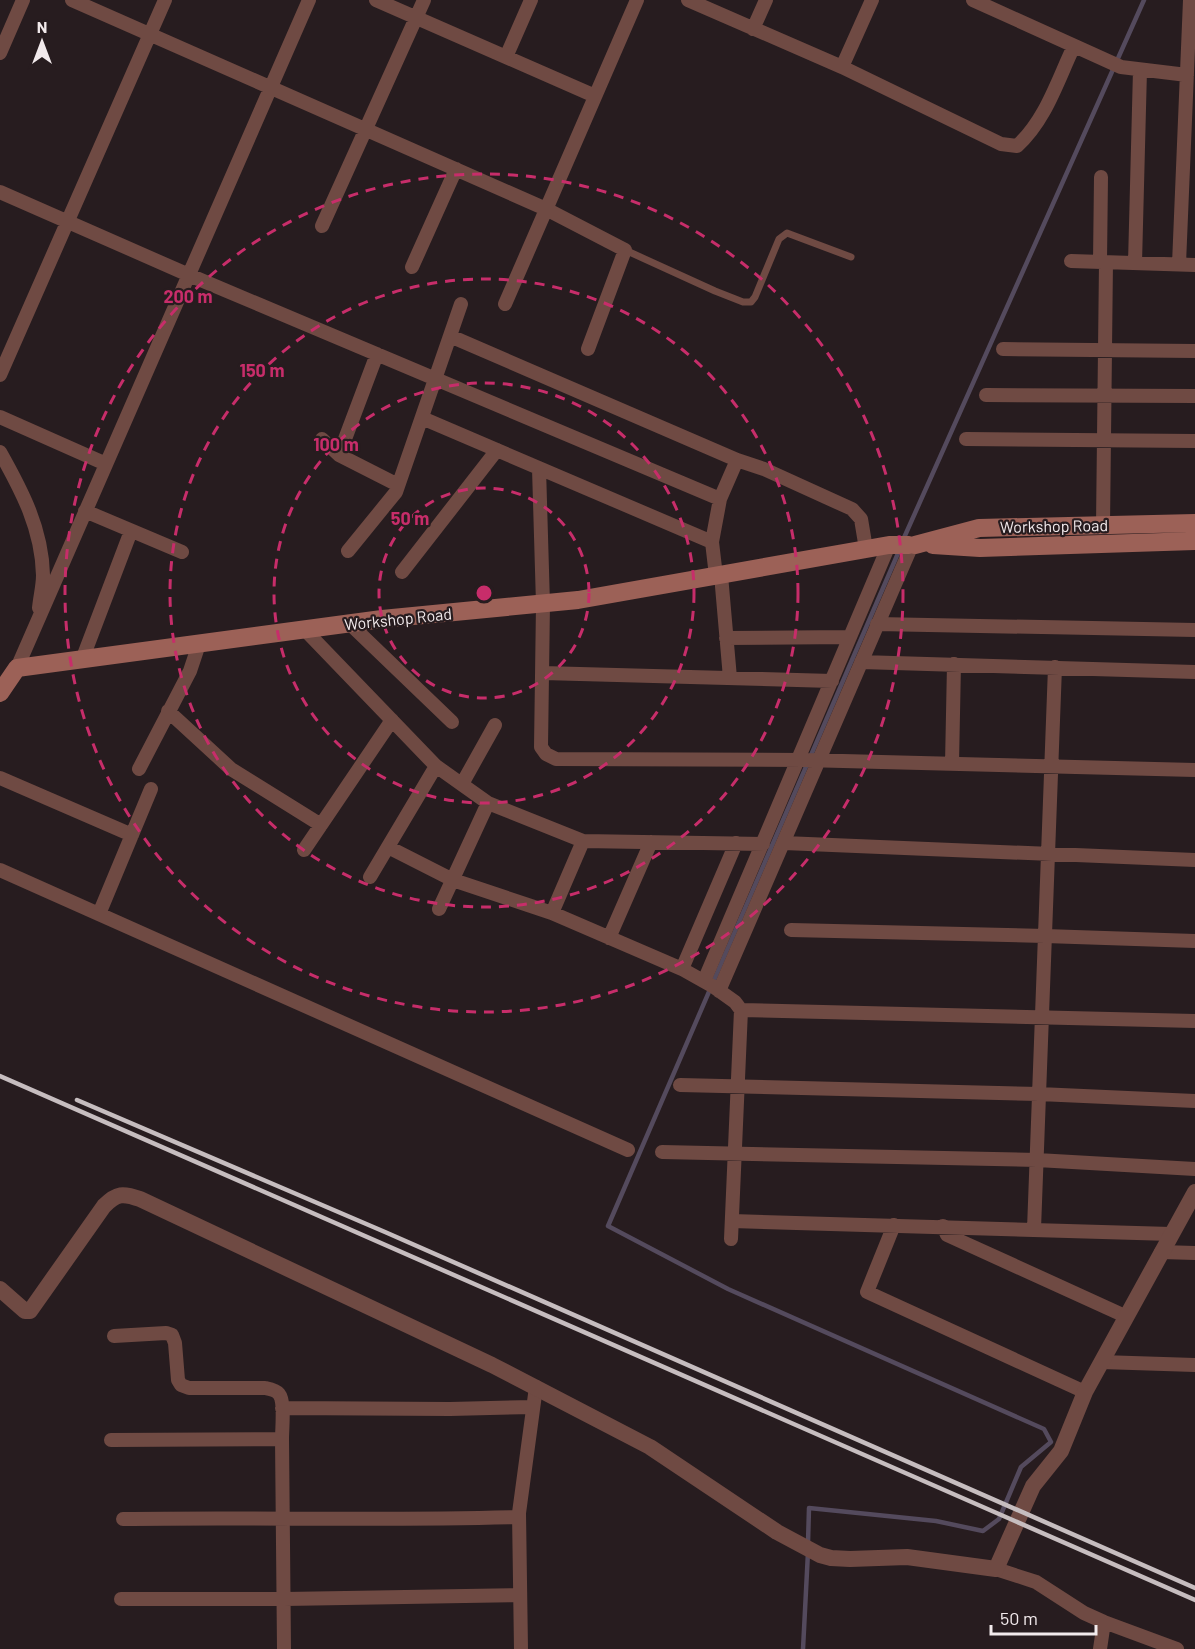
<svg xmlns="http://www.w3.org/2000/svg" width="1195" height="1649" viewBox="0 0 1195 1649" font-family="Barlow,sans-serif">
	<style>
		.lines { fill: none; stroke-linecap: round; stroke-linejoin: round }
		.stream { stroke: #544a5d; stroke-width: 4.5 }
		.service { stroke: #6f4a43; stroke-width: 7 }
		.minor { stroke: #6f4a43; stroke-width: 14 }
		.tertiary { stroke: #6f4a43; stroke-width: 16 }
		.secondary { stroke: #9c6157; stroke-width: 18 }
		.rail { stroke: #c6bdbf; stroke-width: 4.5 }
		.ring { fill: none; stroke: #c72d6a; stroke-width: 3; stroke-dasharray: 10 8 }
		.labels { text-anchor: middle; stroke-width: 4.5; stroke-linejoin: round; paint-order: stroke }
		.street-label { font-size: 16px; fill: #f2eaec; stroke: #271c1f }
		.centre { fill: #c72d6a; stroke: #271c1f; stroke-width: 3 }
		.ring-label { font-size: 18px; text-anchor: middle; font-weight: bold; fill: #c72d6a; stroke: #271c1f; stroke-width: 4.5; stroke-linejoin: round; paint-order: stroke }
	</style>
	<rect width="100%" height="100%" fill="#271c1f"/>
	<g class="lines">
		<path class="stream" d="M903,540L1144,0
			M808,1543L809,1508L936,1521L983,1531L999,1519L1021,1467L1051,1442L1044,1429L728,1289L608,1226L899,551
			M803,1649L808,1552"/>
		<path class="service" d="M625,250L715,291L743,302H751L755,297L779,239L787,233L851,257"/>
		<path class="minor" d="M72,0L546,209L625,250L588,349
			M376,0L595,96
			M688,0L842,67L1001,144L1017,146C1046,120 1058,79 1074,46
			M973,0L1121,67L1187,75
			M753,29L766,0
			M0,53L23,0
			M506,57L531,0
			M842,67L872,0
			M0,192L189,275L720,499
			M322,226L424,0
			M1071,261L1195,265
			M1100,262L1101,177
			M1135,263L1140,70
			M1179,264L1190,0
			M412,267L456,169
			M505,304L637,0
			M450,336L737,460
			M1003,349L1195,351
			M0,375L165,0
			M986,395L1195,396
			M0,417L106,464
			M422,418L712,542
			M322,439L339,455L398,485
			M966,439L1195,441
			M0,452C22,491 42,529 43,575C43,586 40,597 39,608
			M339,455L377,354
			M539,468L543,604L541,747L546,754L556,759L804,760L1195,770
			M85,511L182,552
			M1103,525L1106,262
			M348,551L396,492L461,304
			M402,572L497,450
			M721,575L730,678
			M716,576L712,542L720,499L737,460L764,469L852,509L861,519L866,549
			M350,624L452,722
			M877,624L1195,630
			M305,630L436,766L488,803L583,841
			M726,638L850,637
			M82,660L131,531
			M861,662L1195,672
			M17,668L309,0
			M543,673L832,681
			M168,711L231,769L321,825
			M952,764L954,664
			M139,769L190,671L199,644
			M0,778L132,835
			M462,784L495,725
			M784,843L1195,860
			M388,847L453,880L552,913L682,969L714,987L735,1002L741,1010L731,1239
			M304,850L392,720
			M0,870L628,1150
			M370,877L436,766
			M439,909L488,803
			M552,913L583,841L763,844
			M99,914L151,789
			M791,930L1045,936L1195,941
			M609,938L651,842
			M682,969L736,843
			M704,981L889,545
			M719,991L912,545
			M741,1010L1195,1021
			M680,1085L1039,1094L1195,1101
			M662,1152L1037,1160L1195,1169
			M732,1221L1171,1234
			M894,1225L867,1292L1085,1392
			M943,1226L947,1235L1125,1316
			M1034,1229L1055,667
			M1161,1252L1195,1253
			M114,1336L166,1333L172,1335L175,1343L178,1380L181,1385L189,1388H265C270,1389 276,1390 279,1394C285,1401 282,1428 282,1439
			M1101,1362L1195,1365
			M282,1408L450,1409L533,1407
			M111,1440L282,1439L284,1649
			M123,1519C255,1517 387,1521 519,1517
			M996,1569L1036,1582L1084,1613L1104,1622L1177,1649
			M121,1599H285L520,1595
			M521,1649L519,1513L536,1387
			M1100,1649L1104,1622"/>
		<path class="tertiary" d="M0,1289L25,1311H30L104,1206C117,1193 123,1193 140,1199L492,1365L650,1447L777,1532L820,1555L831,1558L850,1559L907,1557L996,1569L1033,1486L1061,1451L1085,1392L1195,1192"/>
		<path class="secondary" d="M915,545L979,528L1195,523
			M933,545L980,548L1195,541
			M0,693L17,668L382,619L578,600L889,545H909"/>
		<path class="rail" d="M0,1076L1195,1600
			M77,1100L385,1232L1195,1588"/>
	</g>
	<g class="ring">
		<circle cx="484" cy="593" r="105"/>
		<circle cx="484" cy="593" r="210"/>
		<circle cx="484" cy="593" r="314"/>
		<circle cx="484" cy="593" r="419"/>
	</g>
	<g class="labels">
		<g class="street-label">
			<text transform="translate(1054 526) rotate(-1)" y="6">Workshop Road</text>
			<text transform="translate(398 619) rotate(-6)" y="6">Workshop Road</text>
		</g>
	</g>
	<circle cx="484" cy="593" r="9" class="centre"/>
	<g class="ring-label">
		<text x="188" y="303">200 m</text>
		<text x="262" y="377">150 m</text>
		<text x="336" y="451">100 m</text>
		<text x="410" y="525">50 m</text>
	</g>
	<g transform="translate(42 42)" stroke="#271c1f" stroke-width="4.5" paint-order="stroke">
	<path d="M0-4.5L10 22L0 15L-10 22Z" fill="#f2eaec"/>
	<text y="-9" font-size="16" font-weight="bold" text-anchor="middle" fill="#f2eaec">N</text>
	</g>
	<path d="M991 1625v9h105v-9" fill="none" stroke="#f2eaec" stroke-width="3"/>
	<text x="1000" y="1625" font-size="18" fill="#f2eaec" stroke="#271c1f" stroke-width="4.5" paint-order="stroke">50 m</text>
</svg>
